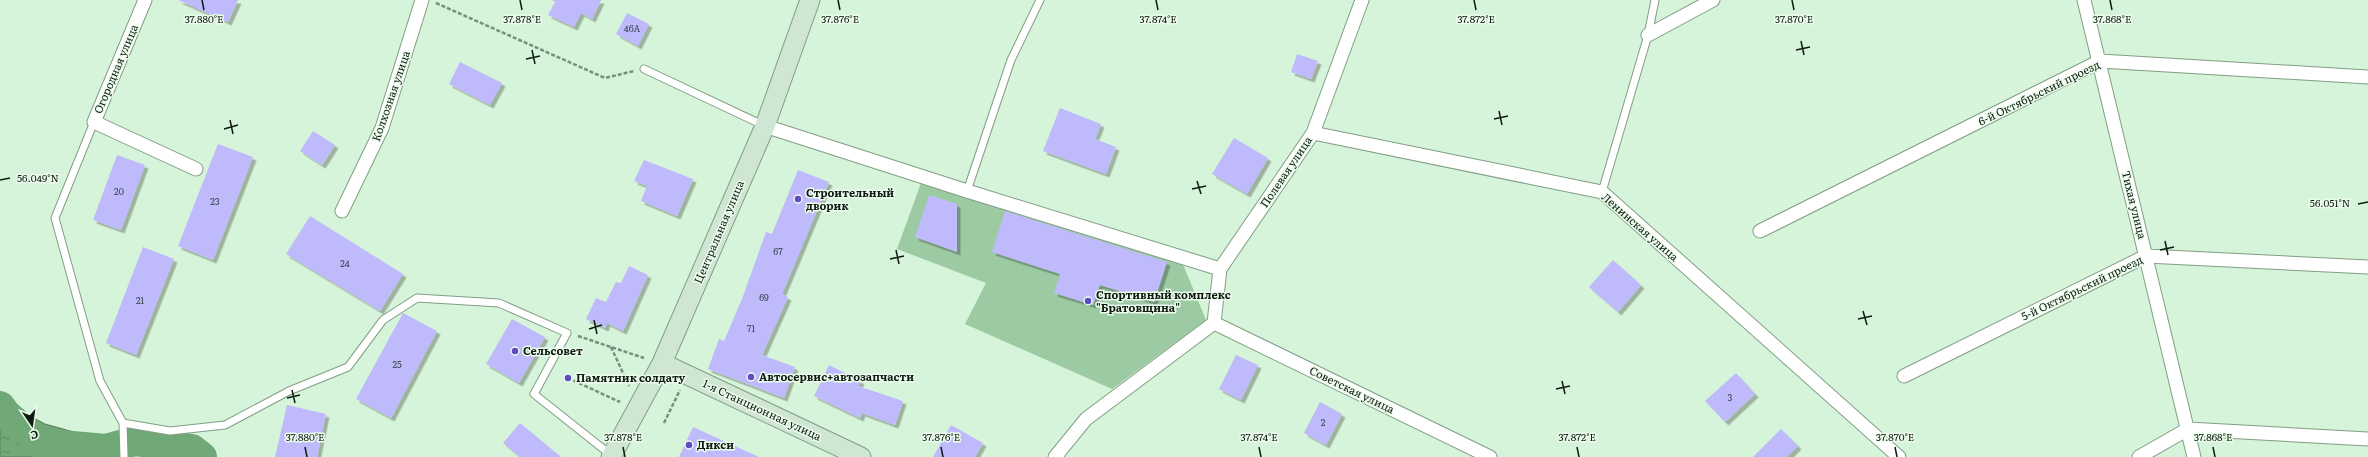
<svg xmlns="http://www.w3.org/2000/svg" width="2368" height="457" viewBox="0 0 2368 457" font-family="Literata,serif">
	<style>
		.green { fill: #9ccaa2 }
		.water { fill: url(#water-ripples); stroke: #537d59 }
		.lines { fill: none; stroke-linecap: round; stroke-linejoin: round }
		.river { stroke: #70a878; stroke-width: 30 }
		.building { fill: #bebafc; filter: url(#shadow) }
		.lane-casing { stroke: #829e85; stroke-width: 9 }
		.street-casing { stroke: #829e85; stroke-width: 15 }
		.secondary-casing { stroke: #829e85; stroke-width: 21 }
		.path { stroke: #798e7c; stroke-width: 2.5; stroke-dasharray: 4 2; stroke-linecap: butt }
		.lane { stroke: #fff; stroke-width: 7 }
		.street { stroke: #fff; stroke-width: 13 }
		.secondary { stroke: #cfe6d3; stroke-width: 19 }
		.ticks { fill: none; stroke: #0f1a11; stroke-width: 1.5 }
		.poi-dot { fill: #614ac3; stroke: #ecfded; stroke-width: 1.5 }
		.labels { text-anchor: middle; stroke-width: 3; stroke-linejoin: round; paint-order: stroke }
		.number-label { font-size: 9px; fill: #3b424c }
		.street-label { font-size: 11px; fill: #0f1a11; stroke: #ecfded }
		.poi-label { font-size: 11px; font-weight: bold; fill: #0f1a11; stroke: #ecfded; text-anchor: start }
		.ticks-label { font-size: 10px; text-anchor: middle; fill: #0f1a11; stroke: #ecfded; stroke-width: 3; stroke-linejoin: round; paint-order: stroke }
	</style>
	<defs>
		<pattern id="water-ripples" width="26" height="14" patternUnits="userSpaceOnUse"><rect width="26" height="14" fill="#70a878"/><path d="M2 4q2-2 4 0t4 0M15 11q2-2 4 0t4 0" fill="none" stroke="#5a8861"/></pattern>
		<filter id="shadow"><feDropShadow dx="3.5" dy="3.5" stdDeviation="0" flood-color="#0004"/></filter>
	</defs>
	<rect width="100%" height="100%" fill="#d6f4d9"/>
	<path class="green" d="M921,183L1182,262L1206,320L1112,389L965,324L986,283L897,249Z"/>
	<path class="water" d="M0,394L15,408L45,424L88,436L106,449L105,457H81L57,451L54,457H0Z"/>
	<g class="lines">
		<path class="river" d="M0,406L6,414L39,443L106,449L135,441L192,449L202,457"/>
	</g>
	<path class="building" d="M178,0H238L228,22Z
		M552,0H601L592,19L581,13L574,27L548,15L555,2Z
		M627,13L649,24L638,46L616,34Z
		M1297,54L1318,61L1311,79L1291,72Z
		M460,62L502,83L490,105L449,84Z
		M1060,108L1101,124L1095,139L1116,147L1106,174L1043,151Z
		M313,131L335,145L322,165L300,151Z
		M1234,138L1268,158L1247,194L1212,174Z
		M218,144L253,157L213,260L178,246Z
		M117,155L145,165L121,230L93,220Z
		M644,160L693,179L677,216L641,201L647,186L634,181Z
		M798,170L829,182L782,294L788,297L762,355L795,367L784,398L708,369L719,339L724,341L742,299L766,232L772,234Z
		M929,195L957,204V252L915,237Z
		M1005,211L1167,262L1154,302L1100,285L1093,305L1054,293L1060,274L992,252Z
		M310,216L403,274L380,311L286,254Z
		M143,247L174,259L136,355L106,343Z
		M1613,260L1641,285L1618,312L1589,287Z
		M629,266L648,275L623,331L607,323L605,328L586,319L596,298L606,302L616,282L621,283Z
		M403,313L437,331L391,418L356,399Z
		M512,319L545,337L519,383L486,364Z
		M1236,355L1258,365L1241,400L1219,389Z
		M829,365L861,381L858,386L903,401L895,425L862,413L860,418L814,396Z
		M1736,373L1755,394L1725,422L1705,401Z
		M1320,402L1342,414L1326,445L1304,433Z
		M287,405L326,414L317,457H275Z
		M520,423L561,457H520L503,443Z
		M951,425L983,443L975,457H933Z
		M693,427L759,457H679Z
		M1781,429L1798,446L1787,457H1753Z"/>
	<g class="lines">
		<defs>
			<path id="lane" d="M644,69L765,126
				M94,122L55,218L100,381L123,423
				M1602,192L1648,35L1655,0
				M966,194L1011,60L1040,0
				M124,457L123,423L170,431L225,425L289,391L348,367L383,320L417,298L499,303L567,333L534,394L611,455"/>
			<path id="street" d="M145,0L94,122L196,169
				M2084,0L2194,457
				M1648,35L1713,0
				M765,126L967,191L1220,269
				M1313,133L1602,192L1899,457
				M342,211L382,128L422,0
				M1760,231L2100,61L2368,77
				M1214,323L1490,457
				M1904,376L2146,256L2368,267
				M1055,457L1086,419L1214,323L1220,269L1313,133L1362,0
				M2139,457L2188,429L2368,439"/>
			<path id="secondary" d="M662,363L861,457
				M611,457L662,363L765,126L810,0"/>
		</defs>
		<use href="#lane" class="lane-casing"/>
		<use href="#street" class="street-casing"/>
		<use href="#secondary" class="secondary-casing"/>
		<path class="path" d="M436,3L605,78L634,71
			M578,336L644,358
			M611,347L629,386
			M568,378L620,402
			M664,423L680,390"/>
		<use href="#lane" class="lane"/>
		<use href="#street" class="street"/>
		<use href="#secondary" class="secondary"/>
	</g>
	<path class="ticks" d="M202,0L204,10M520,0L522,10M838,0L840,10M1156,0L1158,10M1474,0L1476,10M1792,0L1794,10M2110,0L2112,10M1801,41L1804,55M532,50L535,64M1796,50L1810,47M526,59L540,56M1499,111L1502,125M1494,119L1508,116M230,120L233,134M224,129L238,125M0,180L10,178M1197,181L1201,194M1192,189L1206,186M2358,204L2368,202M2165,241L2168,255M896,250L899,264M2160,250L2174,247M890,259L904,256M1863,311L1867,325M1858,319L1872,316M594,320L597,334M589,329L602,325M1562,381L1565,394M1556,389L1570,386M292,390L295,403M287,398L300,395M305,447L307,457M623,447L625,457M941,447L943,457M1259,447L1261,457M1577,447L1579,457M1895,447L1897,457M2213,447L2215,457"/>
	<g class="poi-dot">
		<circle cx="798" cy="199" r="4"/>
		<circle cx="1088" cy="301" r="4"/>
		<circle cx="515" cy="351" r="4"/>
		<circle cx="751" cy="377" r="4"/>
		<circle cx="568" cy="378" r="4"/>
		<circle cx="689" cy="445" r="4"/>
	</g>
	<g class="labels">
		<g class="number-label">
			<text x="632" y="32">46А</text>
			<text x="119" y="195">20</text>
			<text x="215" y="205">23</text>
			<text x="778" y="255">67</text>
			<text x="345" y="267">24</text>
			<text x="764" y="301">69</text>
			<text x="140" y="304">21</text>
			<text x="751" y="332">71</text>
			<text x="397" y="368">25</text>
			<text x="1730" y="401">3</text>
			<text x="1323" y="426">2</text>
		</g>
		<g class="street-label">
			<text transform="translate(116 69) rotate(-67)" y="4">Огородная улица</text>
			<text transform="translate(2039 93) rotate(-26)" y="4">6-й Октябрьский проезд</text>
			<text transform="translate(391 96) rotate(-71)" y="4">Колхозная улица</text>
			<text transform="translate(1286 172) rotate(-56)" y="4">Полевая улица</text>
			<text transform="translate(2134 205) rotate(76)" y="4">Тихая улица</text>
			<text transform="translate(1640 227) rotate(41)" y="4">Ленинская улица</text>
			<text transform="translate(719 232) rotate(-67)" y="4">Центральная улица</text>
			<text transform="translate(2082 288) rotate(-26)" y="4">5-й Октябрьский проезд</text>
			<text transform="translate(1352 390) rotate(26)" y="4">Советская улица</text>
			<text transform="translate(762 410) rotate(25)" y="4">1-я Станционная улица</text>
		</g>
		<g class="poi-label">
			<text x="806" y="197">Строительный<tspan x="806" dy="13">дворик</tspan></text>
			<text x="1096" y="299">Спортивный комплекс<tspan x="1096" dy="13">"Братовщина"</tspan></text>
			<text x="523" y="355">Сельсовет</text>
			<text x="759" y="381">Автосервис+автозапчасти</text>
			<text x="576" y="382">Памятник солдату</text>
			<text x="697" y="449">Дикси</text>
		</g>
	</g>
	<g class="ticks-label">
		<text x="204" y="23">37.880°E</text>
		<text x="522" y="23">37.878°E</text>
		<text x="840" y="23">37.876°E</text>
		<text x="1158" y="23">37.874°E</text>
		<text x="1476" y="23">37.872°E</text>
		<text x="1794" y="23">37.870°E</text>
		<text x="2112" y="23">37.868°E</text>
		<text x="38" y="182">56.049°N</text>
		<text x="2330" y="207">56.051°N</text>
		<text x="305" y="441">37.880°E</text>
		<text x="623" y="441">37.878°E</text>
		<text x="941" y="441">37.876°E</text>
		<text x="1259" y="441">37.874°E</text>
		<text x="1577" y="441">37.872°E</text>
		<text x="1895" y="441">37.870°E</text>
		<text x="2213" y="441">37.868°E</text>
	</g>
	<g transform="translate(32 425) rotate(167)" stroke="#ecfded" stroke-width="3" paint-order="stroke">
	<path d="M0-3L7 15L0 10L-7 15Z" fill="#0f1a11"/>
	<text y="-6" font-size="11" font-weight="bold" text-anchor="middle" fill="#0f1a11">С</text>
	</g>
</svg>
